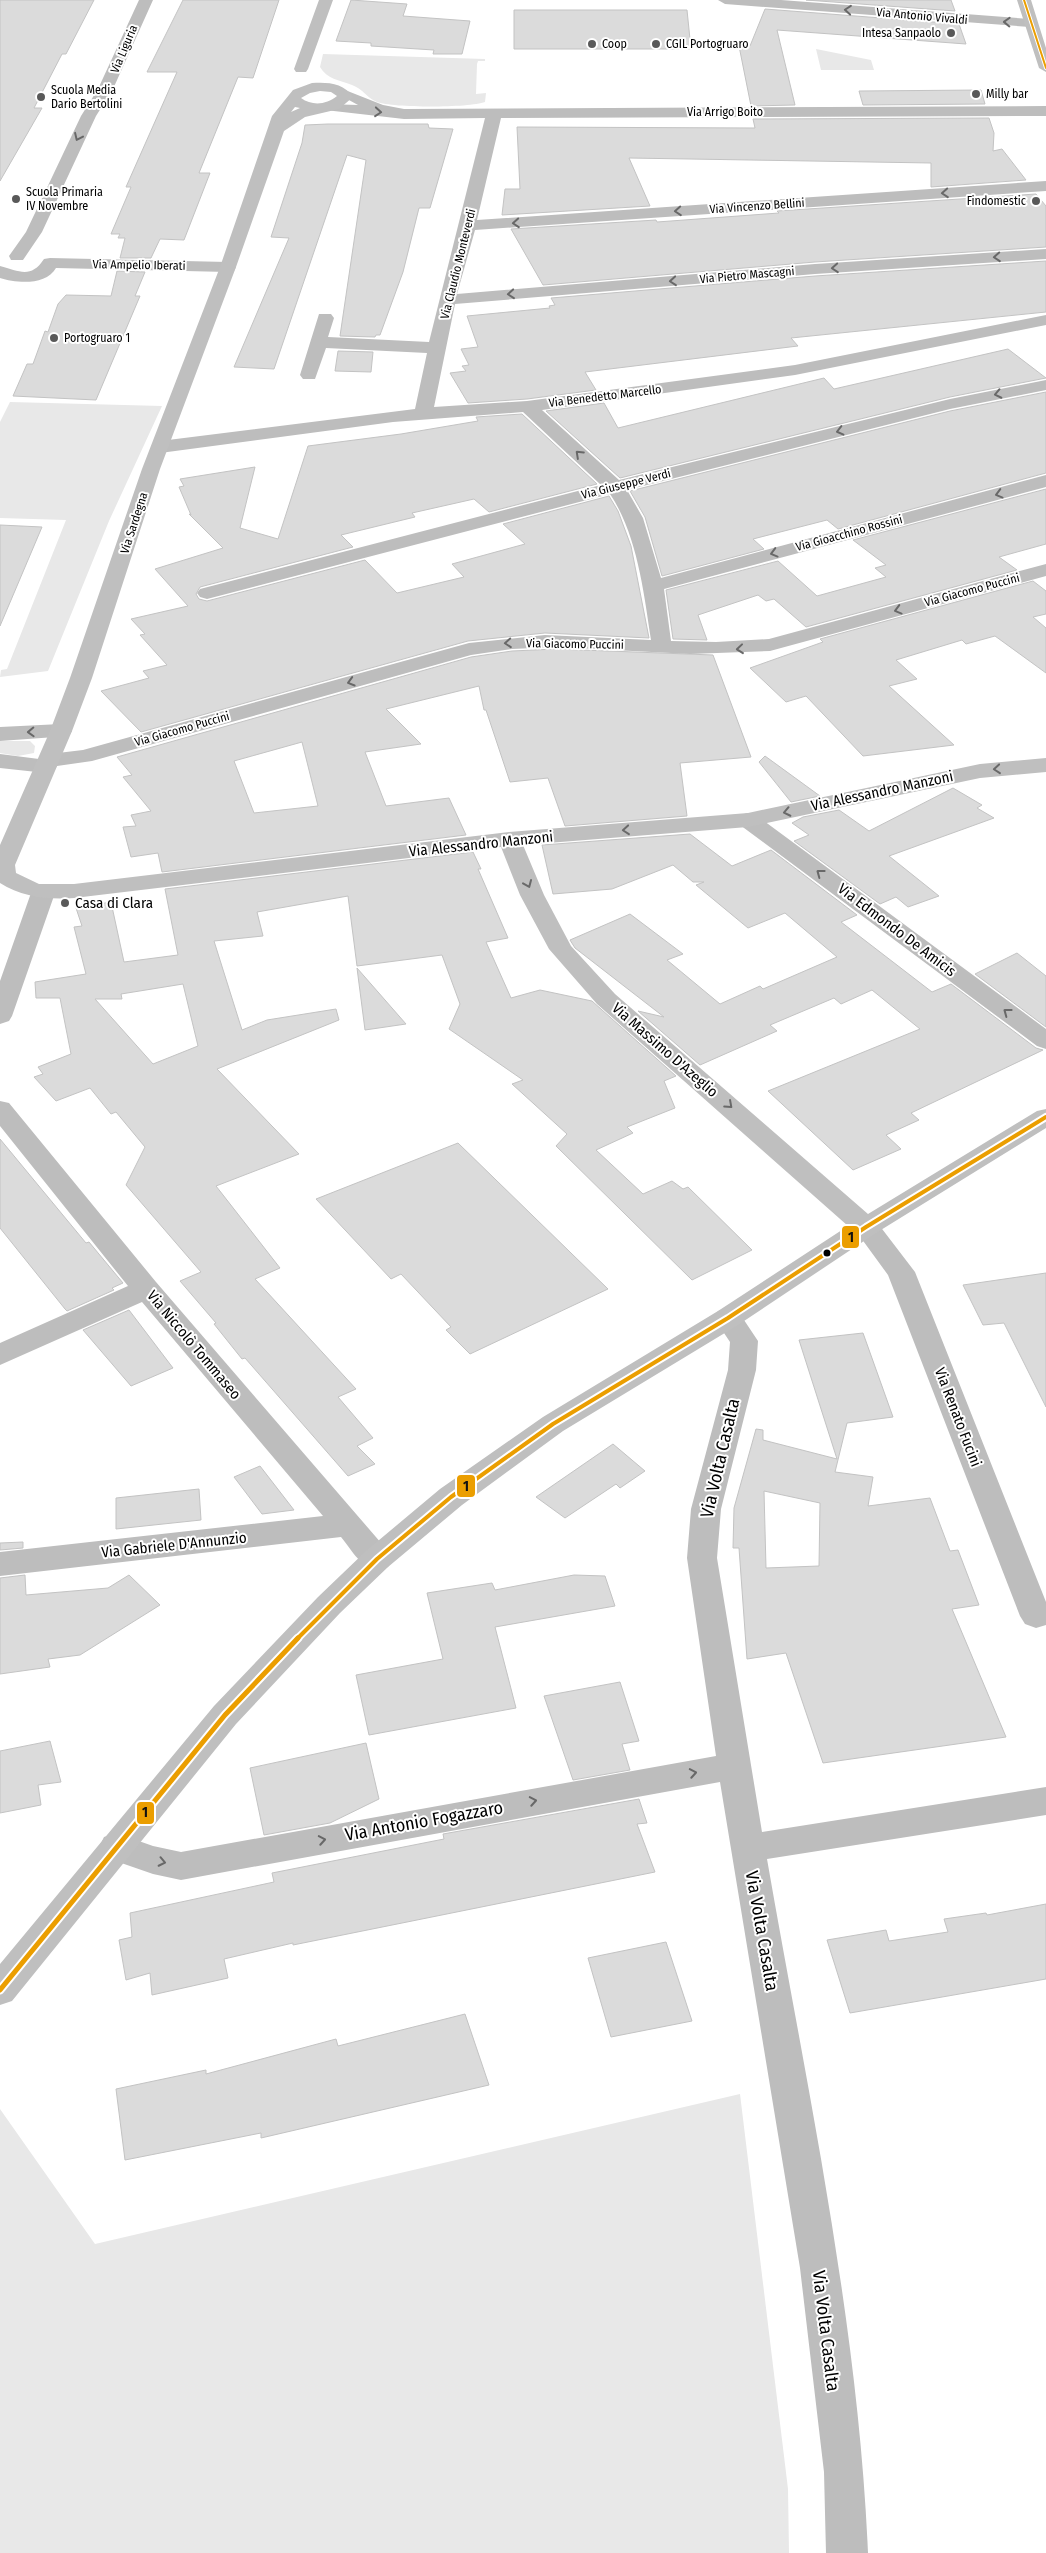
<svg xmlns="http://www.w3.org/2000/svg" width="1046" height="2553" viewBox="0 0 1046 2553" font-family="'Fira Sans Condensed',sans-serif">
	<style>
		.green { fill: #e8e8e8 }
		.building { fill: #dbdbdb; stroke: #c3c3c3; fill-rule: evenodd }
		.lines { fill: none; stroke-linecap: round; stroke-linejoin: round }
		.street { fill: #bdbdbd; fill-rule: evenodd }
		.secondary { fill: #bfbfbf; fill-rule: evenodd }
		.bus-1-far2-casing { stroke: #fff; stroke-width: 4 }
		.bus-1-far1-casing { stroke: #fff; stroke-width: 8 }
		.bus-1-casing { stroke: #fff; stroke-width: 9 }
		.bus-1-far2 { stroke: #eb9e00; stroke-width: 2 }
		.bus-1-far1 { stroke: #eb9e00; stroke-width: 4 }
		.bus-1 { stroke: #eb9e00; stroke-width: 5 }
		.oneway { stroke: #686868 }
		.oneway2 { stroke: #696969 }
		.poi-dot { fill: #595959; stroke: #fff; stroke-width: 2 }
		.bus-dot { fill: #000; stroke: #fff; stroke-width: 2 }
		.labels { text-anchor: middle; stroke-width: 4; stroke-linejoin: round; paint-order: stroke }
		.far-street-label { font-size: 12px; fill: #000; stroke: #fff }
		.far-poi-label { font-size: 12px; fill: #000; stroke: #fff; text-anchor: start }
		.street-label { font-size: 15px; fill: #000; stroke: #fff }
		.poi-label { font-size: 15px; fill: #000; stroke: #fff; text-anchor: start }
		.near-street-label { font-size: 18px; fill: #000; stroke: #fff }
		.line-badge { stroke: #fff; stroke-width: 2 }
		.pale-badge-label { font-size: 14px; text-anchor: middle; font-weight: bold; fill: #111 }
	</style>
	<rect width="100%" height="100%" fill="#fff"/>
	<path class="green" d="M816,49L871,60L874,70H821Z
		M323,54L485,59V61H478L477,64L476,94L486,93L485,102C469,108 393,108 377,102C367,98 363,89 352,85C339,80 327,79 320,67Z
		M10,402L162,406L109,521L48,671L0,677L1,670L7,669L66,520L0,518V422Z
		M0,741H30L35,746L34,753L18,756L0,753Z
		M740,2094L788,2489L789,2553H0V2109L95,2244Z"/>
	<path class="building" d="M0,0H94L66,54H62L34,108H42L0,181Z
		M183,0H279L253,78L238,77L199,173H210L184,240L160,239L151,258H120L125,238H118L120,234H111L131,187H126L177,72H147Z
		M351,0L407,4L403,16L470,21L462,54H433L434,50L371,46V43L336,41Z
		M806,0H951L955,11Z
		M765,9L959,24L966,44L777,30L795,105L751,106L739,46H750Z
		M514,10H687L691,49H514Z
		M981,90L985,104L863,105L859,91Z
		M989,118L994,133L993,151L1002,149L1026,180L931,187V163L629,158L650,206L502,215L505,189H520L517,127L755,128L753,119Z
		M328,124H428L429,128L453,129L430,208H419L403,272L380,335H376L375,337L340,336L366,160L347,155L274,369L234,367L289,238L271,237L302,143L305,125Z
		M1036,194L1046,206V247L815,262L543,285L511,229L656,220L657,222L779,213L777,211Z
		M1046,261V312L791,338L798,346L585,372L596,390L527,399L468,403L450,373L466,371L462,366L469,365L461,349L478,347L467,316L550,308L549,306L555,305L551,298L815,276Z
		M117,271L145,272L135,296H140L96,400L13,396L27,364H33L45,331L48,332L58,304L66,295L111,296Z
		M1008,349L1046,378L950,397L620,478L546,411L604,403L618,428L824,378L834,389Z
		M338,351L373,352L371,372L335,371Z
		M1046,392V473L838,529L827,520L753,539L764,549L662,576L645,517L630,491L950,411Z
		M522,414L597,484L489,512L474,499L412,513L415,517L341,535L353,547L200,587L196,594L199,599L207,601L365,560L397,593L464,577L452,564L525,544L503,524L609,496L618,511L631,546L649,638L545,633L468,641L141,732L101,691L149,678L143,671L167,665L140,635L145,634L131,619L188,606L155,569L223,548L189,514L191,515L179,487L184,486L180,479L255,467L240,528L278,539L308,446L401,434L478,421L476,417Z
		M1046,489V544L999,557L1017,570L806,627L774,599L766,601L758,595L698,615L707,640L673,639L666,590L778,561L817,596L886,577L875,568L886,565L853,540Z
		M0,525L42,527L0,626Z
		M1033,581L1046,591V614L1033,617L1046,628V673L995,636L966,644L962,640L896,660L917,679L889,686L954,745L863,756L806,696L786,702L750,668L823,642L820,639Z
		M556,649L713,655L751,757L680,763L687,816L565,826L548,778L510,782L486,710H484L479,686L386,709L421,744L365,752L386,806L449,798L466,835L162,872L158,853L131,857L123,827L136,826L131,815L151,811L123,777L132,775L117,757L471,657L512,651ZM302,742L318,806L254,813L234,761Z
		M765,756L820,796L791,802L759,762Z
		M953,788L982,805L977,808L994,818L889,856L939,896L908,907L896,897L880,904L794,841L809,835L792,823L803,817L839,810L869,831Z
		M690,834L732,866L771,850L857,915L841,922L932,992L951,984L1036,1048L1043,1050L911,1113L919,1120L886,1135L901,1149L853,1170L768,1091L920,1029L872,990L841,1004L834,998L770,1025L777,1031L700,1065L638,1011L664,1017L575,948L570,940L630,914L683,954L667,960L720,1004L760,986L763,989L837,957L785,913L748,928L696,885L704,882H693L673,865L612,889L553,894L542,845Z
		M473,852L481,869H478L508,938L486,942L511,998L540,990L592,1001L676,1076L664,1081L675,1108L627,1127L633,1133L596,1150L643,1194L672,1181L683,1189L688,1187L752,1250L692,1280L556,1146L567,1134L512,1084L523,1080L449,1029L460,1004L442,955L357,966L348,896L257,912L263,936L214,941L242,1030L267,1020L336,1009L339,1020L217,1069L299,1154L216,1186L280,1268L255,1279L356,1389L338,1397L373,1438L357,1446L375,1464L348,1476L245,1358L242,1359L214,1324L216,1323L180,1281L201,1272L126,1185L145,1147L116,1112L111,1114L90,1088L56,1101L34,1077L43,1074L38,1067L71,1054L60,998H36L35,982L86,974L74,927L82,926L76,908L111,902L124,962L178,955L165,889ZM183,984L198,1046L153,1064L95,999H122L121,994Z
		M1017,953L1046,976V1027L975,974Z
		M357,968L406,1024L365,1030Z
		M0,1139L86,1243L89,1242L123,1283L112,1288L114,1290L67,1311L65,1309L0,1228Z
		M458,1143L608,1289L470,1354L446,1330L451,1327L401,1274L391,1279L316,1199Z
		M1046,1273V1407L1004,1323L983,1325L963,1285Z
		M129,1310L173,1368L131,1386L83,1330Z
		M863,1333L893,1417L847,1423L835,1472L873,1477L868,1506L930,1498L950,1551L958,1550L979,1605L952,1609L1006,1737L823,1763L786,1653L747,1659L739,1548H733L734,1508L756,1429L763,1430V1440L837,1459L799,1340ZM764,1491L820,1503L819,1566L766,1568Z
		M613,1444L645,1471L620,1488L616,1484L565,1518L536,1497Z
		M260,1466L294,1510L262,1514L234,1477Z
		M199,1489L201,1520L116,1529V1498Z
		M23,1542V1548L0,1550V1543Z
		M25,1575L26,1595L108,1588L129,1575L160,1605L80,1655L48,1659L50,1667L0,1674V1578Z
		M574,1575L605,1576L615,1606L495,1627L516,1708L369,1735L356,1675L443,1659L427,1593L492,1583L495,1590Z
		M620,1682L639,1741L622,1744L630,1770L573,1780L544,1696Z
		M50,1741L61,1782L38,1785L41,1805L0,1813V1751Z
		M366,1743L379,1799L330,1823L264,1835L250,1768Z
		M639,1799L647,1823L637,1824L655,1872L293,1945V1943L224,1959L228,1978L152,1995L150,1973L126,1980L119,1940L132,1937L130,1913L274,1882L272,1873L444,1839L443,1834Z
		M1046,1904V1979L850,2013L827,1940L886,1930L889,1941L948,1932L944,1919L986,1913L987,1915Z
		M666,1942L692,2021L611,2037L588,1958Z
		M465,2014L489,2085L261,2138V2133L125,2160L116,2089L206,2070V2074L336,2039L338,2046Z"/>
	<g class="lines">
		<path class="street" d="M139,0H153L113,89L96,116L42,232L23,260H11L9,256L26,232L81,116L98,89Z
			M718,0H781L1030,19L1037,23L1030,27L725,4Z
			M345,90L383,105L404,109L1046,106V116L501,118L477,220L1046,181V191L475,230L457,294L815,264L1046,249V259L815,274L455,304L434,407L527,401L795,365L1046,315V325L795,375L542,410L619,480L950,399L1046,380V390L950,409L627,490L643,518L661,578L1046,475V487L664,589L671,641L716,642L769,639L1046,564V576L770,651L690,654L556,647L512,649L471,655L92,761L57,766L54,771L46,773L0,768V754L39,759L41,755L83,750L469,643L545,635L651,640C644,593 637,534 610,494L207,599L200,597L197,593L200,589L601,485L523,412L393,422L160,453L153,451L151,447L153,443L160,441L415,409L427,353L326,348L315,379H303L300,375L319,314H331L334,318L328,337L429,342L485,118L404,119L325,110L322,107L325,104L358,105L338,94L340,91Z
			M50,258L228,262L234,263L236,267L234,271L228,272L56,268C46,286 16,283 0,278V266C19,271 31,279 44,259Z
			M61,724L69,726L72,731L69,736L0,741V727Z
			M748,813L756,815L1046,1029V1049L1037,1046L740,825L737,820L740,815Z
			M43,886L51,888L55,893L12,1016L9,1021L0,1024V981L31,893L35,888Z
			M0,1101L9,1103L156,1282L388,1551L392,1559L388,1567C364,1575 355,1554 341,1537L0,1576V1552L323,1516L142,1302L0,1365V1343L128,1286L0,1126Z
			M866,1218L876,1221L915,1272L1046,1602V1625L1036,1628L1025,1624L1020,1616L888,1275L853,1227L856,1221Z
			M728,1308L738,1311L758,1341L756,1370L721,1509L717,1558L762,1832L1046,1787V1815L767,1859C807,2089 858,2320 868,2553H826L824,2472L800,2268L720,1782L181,1880L153,1874L104,1857L99,1847L104,1837L116,1833L153,1846L181,1852L716,1756L687,1558L691,1509L728,1370L730,1342L714,1318L718,1311Z"/>
		<path class="secondary" d="M319,0H333L308,69L306,72H296L294,69Z
			M1017,0H1031L1046,48V72L1039,68Z
			M312,83C328,82 344,83 353,97L339,109L305,117L284,131L236,267L160,469L92,678L72,731L15,865L16,873L39,884H74L509,832L748,813L980,764L1046,758V772L980,778L748,827L523,845L544,895L571,946L615,994L868,1214L1037,1111L1046,1109V1128L876,1233L738,1325L563,1431L462,1505L388,1567L340,1613L236,1724L12,2001L0,2005V1964L214,1706L318,1597L366,1551L440,1489L543,1417L718,1311L848,1226L597,1004L549,949L520,895L501,847L74,898C48,900 22,897 0,883V845L50,731L70,678L142,469L220,267L272,116L293,90ZM320,91L331,92L337,96C326,105 312,106 301,98L310,93ZM295,107L300,108L291,112Z"/>
		<defs>
			<path id="bus-1-far2" d="M1024,0L1046,68"/>
			<path id="bus-1-far1" d="M296,1640L377,1559L451,1497L553,1424L728,1318L866,1227L1046,1117"/>
			<path id="bus-1" d="M0,1990L225,1715L298,1638"/>
		</defs>
		<use href="#bus-1-far2" class="bus-1-far2-casing"/>
		<use href="#bus-1-far1" class="bus-1-far1-casing"/>
		<use href="#bus-1" class="bus-1-casing"/>
		<use href="#bus-1-far2" class="bus-1-far2"/>
		<use href="#bus-1-far1" class="bus-1-far1"/>
		<use href="#bus-1" class="bus-1"/>
	</g>
	<defs><path id="oneway-chevron" d="M-2-3.5L2.5 0L-2 3.5" fill="none" stroke-width="1.6" stroke-linecap="round" stroke-linejoin="round" transform="scale(1.25)"/></defs>
	<g class="oneway">
		<use href="#oneway-chevron" transform="translate(848 10) rotate(-175)"/>
		<use href="#oneway-chevron" transform="translate(1007 22) rotate(-178)"/>
		<use href="#oneway-chevron" transform="translate(378 112) rotate(5)"/>
		<use href="#oneway-chevron" transform="translate(78 137) rotate(115)"/>
		<use href="#oneway-chevron" transform="translate(945 193) rotate(176)"/>
		<use href="#oneway-chevron" transform="translate(678 211) rotate(176)"/>
		<use href="#oneway-chevron" transform="translate(516 223) rotate(176)"/>
		<use href="#oneway-chevron" transform="translate(997 257) rotate(176)"/>
		<use href="#oneway-chevron" transform="translate(835 268) rotate(176)"/>
		<use href="#oneway-chevron" transform="translate(673 281) rotate(175)"/>
		<use href="#oneway-chevron" transform="translate(511 294) rotate(175)"/>
		<use href="#oneway-chevron" transform="translate(998 394) rotate(168)"/>
		<use href="#oneway-chevron" transform="translate(840 431) rotate(166)"/>
		<use href="#oneway-chevron" transform="translate(579 454) rotate(-137)"/>
		<use href="#oneway-chevron" transform="translate(999 494) rotate(165)"/>
		<use href="#oneway-chevron" transform="translate(774 553) rotate(165)"/>
		<use href="#oneway-chevron" transform="translate(898 610) rotate(165)"/>
		<use href="#oneway-chevron" transform="translate(508 643) rotate(176)"/>
		<use href="#oneway-chevron" transform="translate(740 649) rotate(174)"/>
		<use href="#oneway-chevron" transform="translate(351 682) rotate(164)"/>
		<use href="#oneway-chevron" transform="translate(31 732) rotate(178)"/>
		<use href="#oneway-chevron" transform="translate(820 873) rotate(-143)"/>
		<use href="#oneway-chevron" transform="translate(1007 1012) rotate(-143)"/>
		<use href="#oneway-chevron" transform="translate(693 1773) rotate(-10)"/>
		<use href="#oneway-chevron" transform="translate(533 1801) rotate(-10)"/>
		<use href="#oneway-chevron" transform="translate(322 1840) rotate(-10)"/>
		<use href="#oneway-chevron" transform="translate(162 1862) rotate(12)"/>
	</g>
	<g class="oneway2">
		<use href="#oneway-chevron" transform="translate(997 769) rotate(175)"/>
		<use href="#oneway-chevron" transform="translate(787 812) rotate(168)"/>
		<use href="#oneway-chevron" transform="translate(626 830) rotate(175)"/>
		<use href="#oneway-chevron" transform="translate(528 884) rotate(67)"/>
		<use href="#oneway-chevron" transform="translate(729 1105) rotate(42)"/>
	</g>
	<g class="poi-dot">
		<circle cx="951" cy="33" r="5"/>
		<circle cx="592" cy="44" r="5"/>
		<circle cx="656" cy="44" r="5"/>
		<circle cx="976" cy="94" r="5"/>
		<circle cx="41" cy="97" r="5"/>
		<circle cx="16" cy="199" r="5"/>
		<circle cx="1036" cy="201" r="5"/>
		<circle cx="54" cy="338" r="5"/>
		<circle cx="65" cy="903" r="5"/>
	</g>
	<circle class="bus-dot" cx="827" cy="1253" r="4.5"/>
	<g class="labels">
		<g class="far-street-label">
			<text transform="translate(922 16) rotate(5)" y="4">Via Antonio Vivaldi</text>
			<text transform="translate(124 49) rotate(-67)" y="4">Via Liguria</text>
			<text x="725" y="116">Via Arrigo Boito</text>
			<text transform="translate(757 206) rotate(-4)" y="4">Via Vincenzo Bellini</text>
			<text transform="translate(458 264) rotate(-76)" y="4">Via Claudio Monteverdi</text>
			<text transform="translate(139 265) rotate(1)" y="4">Via Ampelio Iberati</text>
			<text transform="translate(747 275) rotate(-5)" y="4">Via Pietro Mascagni</text>
			<text transform="translate(605 396) rotate(-7)" y="4">Via Benedetto Marcello</text>
			<text transform="translate(626 484) rotate(-14)" y="4">Via Giuseppe Verdi</text>
			<text transform="translate(134 523) rotate(-72)" y="4">Via Sardegna</text>
			<text transform="translate(849 533) rotate(-15)" y="4">Via Gioacchino Rossini</text>
			<text transform="translate(972 590) rotate(-15)" y="4">Via Giacomo Puccini</text>
			<text transform="translate(575 644) rotate(1)" y="4">Via Giacomo Puccini</text>
			<text transform="translate(182 729) rotate(-16)" y="4">Via Giacomo Puccini</text>
		</g>
		<g class="far-poi-label">
			<text x="941" y="37" text-anchor="end">Intesa Sanpaolo</text>
			<text x="602" y="48">Coop</text>
			<text x="666" y="48">CGIL Portogruaro</text>
			<text x="51" y="94">Scuola Media<tspan x="51" dy="14">Dario Bertolini</tspan></text>
			<text x="986" y="98">Milly bar</text>
			<text x="26" y="196">Scuola Primaria<tspan x="26" dy="14">IV Novembre</tspan></text>
			<text x="1026" y="205" text-anchor="end">Findomestic</text>
			<text x="64" y="342">Portogruaro 1</text>
		</g>
		<g class="street-label">
			<text transform="translate(882 791) rotate(-12)" y="5">Via Alessandro Manzoni</text>
			<text transform="translate(481 844) rotate(-6)" y="5">Via Alessandro Manzoni</text>
			<text transform="translate(897 930) rotate(37)" y="5">Via Edmondo De Amicis</text>
			<text transform="translate(665 1050) rotate(41)" y="5">Via Massimo D'Azeglio</text>
			<text transform="translate(194 1345) rotate(50)" y="5">Via Niccolò Tommaseo</text>
			<text transform="translate(958 1417) rotate(69)" y="5">Via Renato Fucini</text>
			<text transform="translate(174 1545) rotate(-6)" y="5">Via Gabriele D'Annunzio</text>
		</g>
		<g class="poi-label">
			<text x="75" y="908">Casa di Clara</text>
		</g>
		<g class="near-street-label">
			<text transform="translate(720 1458) rotate(-77)" y="6">Via Volta Casalta</text>
			<text transform="translate(424 1821) rotate(-10)" y="6">Via Antonio Fogazzaro</text>
			<text transform="translate(762 1931) rotate(80)" y="6">Via Volta Casalta</text>
			<text transform="translate(826 2331) rotate(83)" y="6">Via Volta Casalta</text>
		</g>
	</g>
	<g class="line-badge">
		<rect x="841" y="1225" width="19" height="24" rx="5" fill="#eb9e00"/>
		<rect x="456" y="1474" width="20" height="24" rx="5" fill="#eb9e00"/>
		<rect x="136" y="1801" width="19" height="24" rx="5" fill="#eb9e00"/>
	</g>
	<g class="pale-badge-label">
		<text x="851" y="1242">1</text>
		<text x="466" y="1491">1</text>
		<text x="145" y="1817">1</text>
	</g>
</svg>
